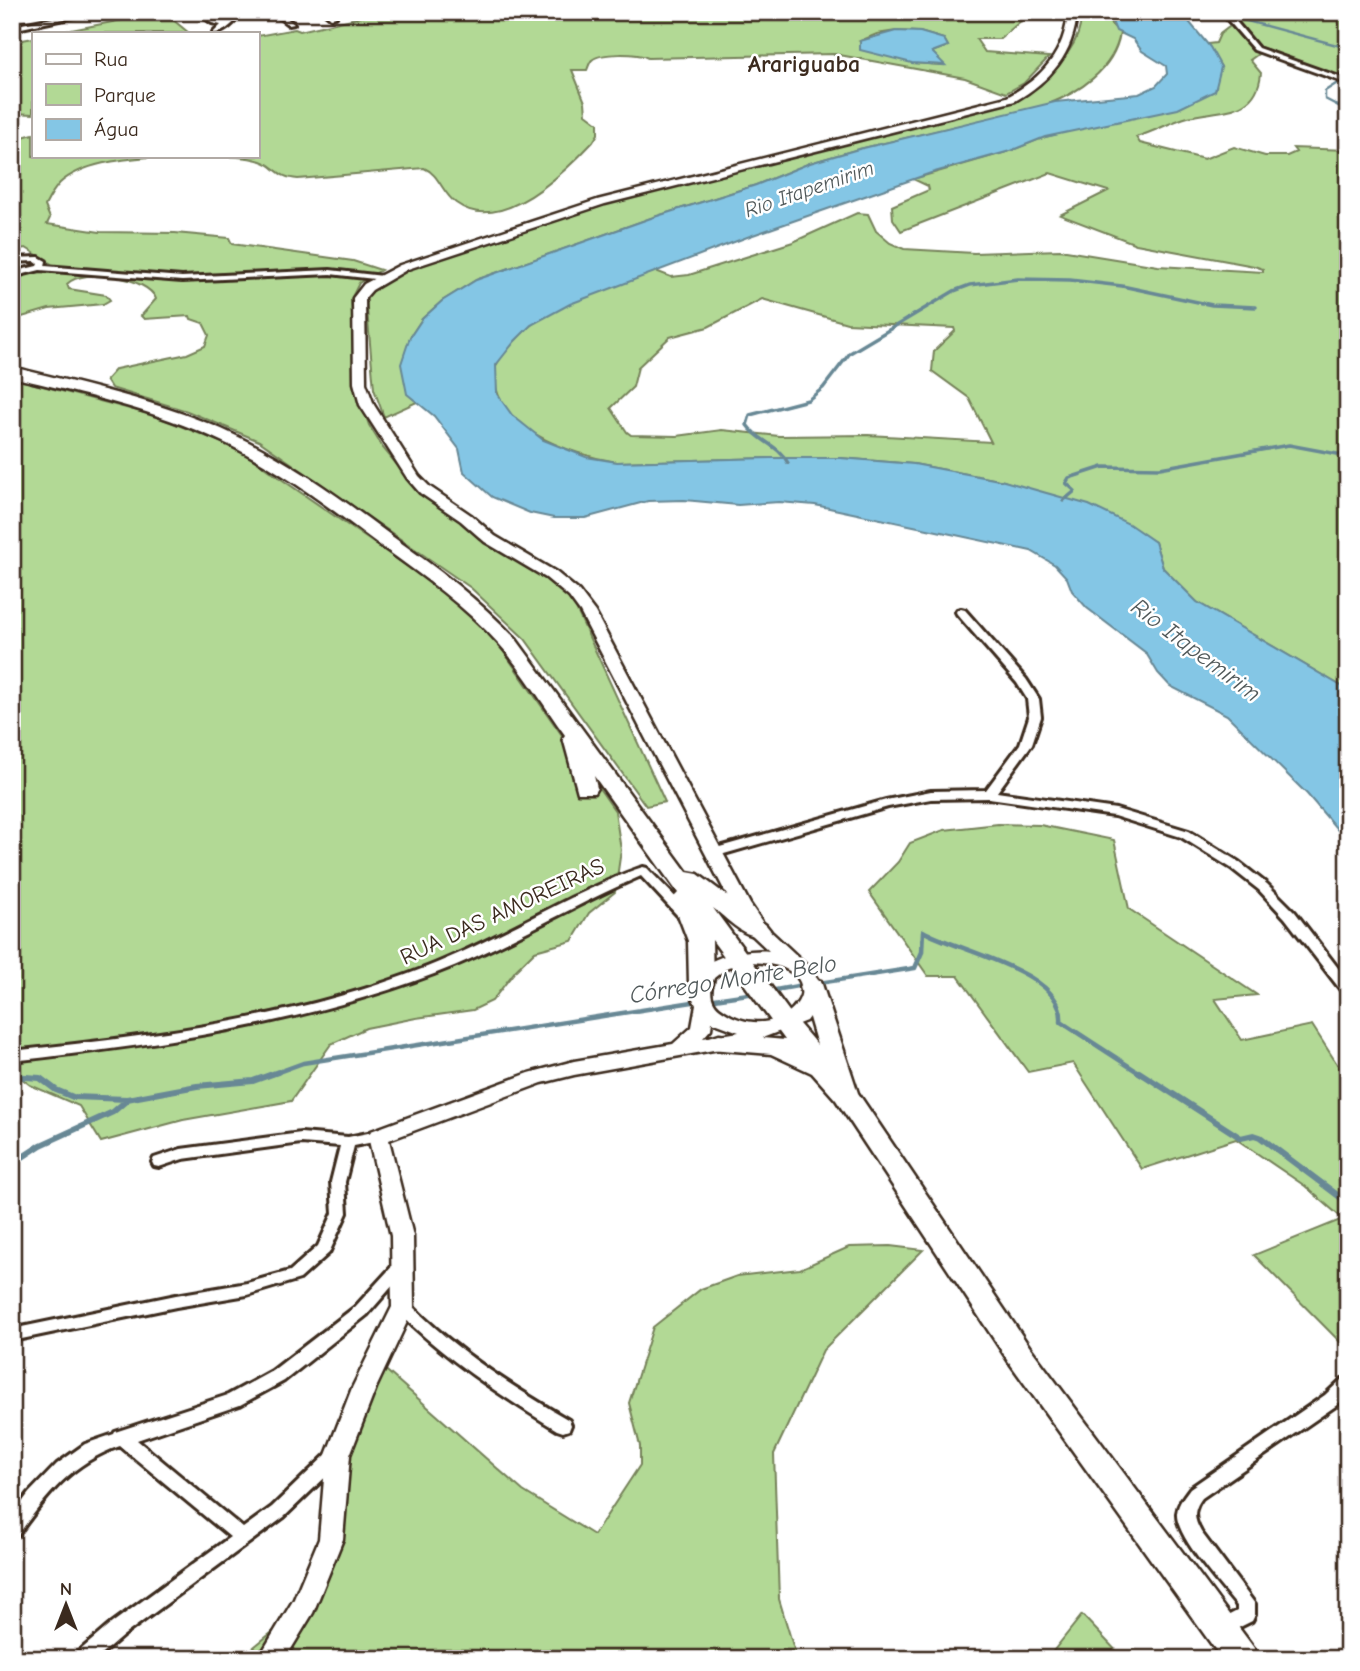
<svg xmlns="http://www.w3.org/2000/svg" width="1360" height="1671" viewBox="0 0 1360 1671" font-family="'Comic Neue',sans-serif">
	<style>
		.green { fill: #b2d995; stroke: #76825a; stroke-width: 2; fill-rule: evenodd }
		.water { fill: #84c6e5; stroke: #678895; stroke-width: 2 }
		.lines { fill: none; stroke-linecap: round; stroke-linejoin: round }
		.stream-far3 { stroke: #678895; stroke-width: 2.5 }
		.stream-far2 { stroke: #678895; stroke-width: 3.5 }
		.stream-far1 { stroke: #678895; stroke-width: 4.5 }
		.stream { stroke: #678895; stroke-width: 6 }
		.street-casing { stroke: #3b2a1e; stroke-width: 6 }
		.secondary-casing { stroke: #3b2a1e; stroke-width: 5 }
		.highway-casing { stroke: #3b2a1e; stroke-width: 5 }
		.street { fill: #fff; fill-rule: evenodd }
		.secondary { fill: #fff; fill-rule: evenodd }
		.highway { fill: #fff; fill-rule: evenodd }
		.labels { text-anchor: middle; stroke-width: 5; stroke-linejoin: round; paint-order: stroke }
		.far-water-label { font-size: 21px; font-style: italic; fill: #51595a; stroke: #fff }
		.street-label { font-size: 23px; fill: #3b2a1e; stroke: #fff }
		.far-district-label { font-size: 24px; font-weight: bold; fill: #3b2a1e; stroke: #fff }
		.water-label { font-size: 24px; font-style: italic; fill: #51595a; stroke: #fff }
	</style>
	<rect width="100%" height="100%" fill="#fff"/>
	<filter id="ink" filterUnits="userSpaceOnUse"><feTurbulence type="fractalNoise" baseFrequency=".0143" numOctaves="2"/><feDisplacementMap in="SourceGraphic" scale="14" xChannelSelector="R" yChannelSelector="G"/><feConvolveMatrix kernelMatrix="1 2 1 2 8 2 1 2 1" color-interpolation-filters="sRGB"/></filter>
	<g filter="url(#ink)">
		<path class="green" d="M382,12H1031L1000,39H976L985,52L1049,57L1024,83L1006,93L965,78L834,54L648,58C638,53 601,52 592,60C590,61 588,68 587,70H572L585,102L586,114L598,123V134L593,142C565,172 501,236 456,203C442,193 439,174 424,168L298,179C283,178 280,173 269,165C256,156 234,157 219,156H257V36L295,29L300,31ZM896,31L920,32L944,39L948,46L932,52L943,65L912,63L860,41L877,34Z
			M1080,12H1108L1110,23L1120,33C1114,70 1078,93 1046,105L855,150L810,163L756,185L651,218L476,280L442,301L422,319L410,337L407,393L417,402L384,417L374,389L366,298L367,294L391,275L622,198L986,108C1003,99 1026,92 1041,81C1060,65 1085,38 1080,12Z
			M1225,12H1348V84L1261,52L1250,60L1261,73C1257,116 1220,109 1188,117C1170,122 1154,132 1136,137L1140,143L1204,159L1234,147L1265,156H1287L1296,152L1293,148L1348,150V690L1197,602L1163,568L1155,542L1004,481L914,464L840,458H770L617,462C572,455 486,427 496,367C498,357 521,334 530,326C559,302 620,284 656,271L671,277L689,275L793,242L857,213L868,214L876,231L890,243L904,249L974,253L1060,250L1158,266L1263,272V269L1254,266L1136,244L1060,215L1108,191L1050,173L901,231L893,219L892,206L929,190L928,186L913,179L1010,151L1045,137L1081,128L1221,67L1207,44L1216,43L1220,34L1234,23L1235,18ZM762,299L847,323L954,328L955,331L934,351L932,371L969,398L991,442L868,435L779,436L722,430L677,436L631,435L627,432L611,408L633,387L638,367L670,337L708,327Z
			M158,13L167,19H172L189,33H56Z
			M33,38V114L12,113V42Z
			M33,134V156H160C128,159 85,161 60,183C54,189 49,198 45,206L50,218L47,224L100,232L175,233L229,238L232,244L353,261L381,270L359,283L351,299L357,390L369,425L383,448L412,483L539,572L573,602L665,802L646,806L525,639L471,588L259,441L187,411L111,388L106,380L116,369L187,354L205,346L209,335L203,323L191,319L190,316L144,319L141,316L156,299C148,277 84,267 67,284L69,289L106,295L110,300L103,304L49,309L12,320V272L50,263L26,248L12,250V140Z
			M12,378L153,415L238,449L434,585L466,611L499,645L615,811L621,850L615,892L589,913L572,941L535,951L516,970L492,1001L473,1010L416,1018L366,1028L331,1044L291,1101L183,1120L101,1142L79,1106L30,1085L12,1071Z
			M998,824L1040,825L1114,840L1129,909L1257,995L1215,999L1242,1040L1312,1025L1348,1081V1350L1254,1255L1343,1219L1305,1186L1236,1139L1142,1169L1073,1063L1028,1072L958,976H928L869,892L898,862L910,843L944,830Z
			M890,1246L923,1250L823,1350L774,1454L779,1599L797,1659H239L276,1629L307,1577L380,1365L523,1491L594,1535L640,1465V1446L629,1403L653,1327L701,1289L737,1276L800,1269L849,1247Z
			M1082,1615L1124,1659H1047Z"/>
		<path class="water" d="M1108,12H1181L1210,47L1221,67L1215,91L1178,109L1045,137L1010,151L931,173L750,236L570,304L531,325L515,341L496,365L497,394L512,415L543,440L586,457L617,462L770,458H840L914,464L1004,481L1089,505L1129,524L1155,542L1163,568L1197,602L1348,690V842L1307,794L1227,715L1170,686L1158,673L1146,653L1087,608L1072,591L1067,578L1055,565L1031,551L815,505L779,502L738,505L684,500L648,501L585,518H554L530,513L492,497L464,472L459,449L434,416L407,394L401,364L410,337L422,319L442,301L476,280L651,218L756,185L810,163L855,150L1055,102L1139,94L1156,86L1167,74L1166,66L1142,51L1133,39L1116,31Z
			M896,31L920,32L944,39L948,46L932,52L945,65L912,63L860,50V41Z"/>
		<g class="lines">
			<path class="stream-far3" d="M1232,17L1348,48
				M1339,82L1325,91V99L1348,111"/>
			<path class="stream-far2" d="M788,463C779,445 758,441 747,425L750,415L808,400L823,388L850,353L954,291L970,285L1018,279L1070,280L1122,286L1212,305L1256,307
				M1063,501L1075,491L1066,483L1069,478L1103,467L1160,468L1289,445L1348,456"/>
			<path class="stream-far1" d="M819,983L915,968L922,952L923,931C956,951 1066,971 1061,1022L1141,1074
				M770,991L803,985
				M708,1000L755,993
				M273,1074L303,1063L699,1001"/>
			<path class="stream" d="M1139,1072L1241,1138L1254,1135L1260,1137L1348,1203
				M12,1076L40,1078L56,1090L73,1097L127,1099L197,1086L253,1081L278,1072
				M12,1164L41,1145L113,1112L127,1100"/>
			<defs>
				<path id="street" d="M83,12H97L12,30V26Z
					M140,12H154L131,18L116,14L118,12L131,14Z
					M197,12C208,12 214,20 225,22L237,12H244C235,21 225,34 213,33L221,25L212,23Z
					M272,12H279L294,24L289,25Z
					M324,12H331L336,17L331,18Z
					M1221,12H1228L1258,48L1348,80V84L1254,50Z
					M39,257L46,261L45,266L182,277L330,270L383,276L387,278L383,280L330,274L182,281L40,270L12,277V272L37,266L38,264L34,261L12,262V258Z
					M961,609L965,610L1026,679L1039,699L1041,717L1032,744L997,792L1116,809L1189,831L1239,862L1267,884L1295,912L1348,981V994L1343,993L1285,918L1259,890L1231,868L1181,837L1114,816L989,798L931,799L888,807L717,856H709L707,853L709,850L886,800L931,791L986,790L1020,744L1029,717L1027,699L1017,683L957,614L956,612L957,610Z
					M643,867L647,868L688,910L689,913L688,916H678L641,876C571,906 505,947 434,974C299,1025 155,1045 12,1061V1051C152,1036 295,1019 427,967C478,947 526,920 575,896C597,886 620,874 643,867Z
					M378,1131L383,1132L385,1136L383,1140L354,1146L345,1182L347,1213L329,1253L300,1279L247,1295L176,1307L12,1341V1329L176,1295L247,1283L290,1271L318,1246L333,1213L331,1182L340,1146L301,1143L183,1159L159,1167L154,1166L152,1162L154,1158L181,1149L301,1133L348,1137Z
					M403,1258L408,1260L411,1264L408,1268L367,1315L284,1381L240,1405L137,1440L243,1528L272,1507L329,1452L335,1450L341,1452L343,1457L341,1462L284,1517L124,1635L96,1659H74L77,1653L112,1623L230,1537L120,1446C71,1463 47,1495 18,1535L12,1537V1516L29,1493L57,1464L85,1444L114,1434L115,1432L228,1395L272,1371L355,1307L398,1260Z
					M403,1301L409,1303C456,1351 511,1386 569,1420L571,1425L569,1430L563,1432L557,1430C500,1395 445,1359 397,1311L395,1307L397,1303Z
					M1348,1378V1394L1337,1405L1202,1498C1193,1510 1193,1518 1201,1532L1255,1604V1615L1252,1621L1222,1636L1216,1634L1213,1628L1216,1622L1237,1611V1606C1222,1587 1175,1536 1177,1513C1178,1503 1185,1495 1190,1488L1325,1395L1342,1379Z"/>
				<path id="secondary" d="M1068,12H1077C1074,54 1050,81 1015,101L605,204L408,269L372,290L365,298L366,383L374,405L419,476L430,487L471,515L495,536L556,572L579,591L595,612L750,904L765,926L808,966L818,980L821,992L820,1002L806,1021L747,1044L574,1075L542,1083L389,1140L413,1236L414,1307L376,1388L350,1455L343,1539L313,1613L285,1659H258L294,1599L319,1539L326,1455L352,1388L392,1307L391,1236L368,1136L371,1131L529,1073L574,1061L673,1044L692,1027L696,1005C672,962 740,948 769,951L751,934L732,905L580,612L569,597L546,578L485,542L461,521L420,493L407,478L360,405L354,383L353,298L364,284L400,265L597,200L1007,97C1042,78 1065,53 1068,12ZM748,962C851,964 785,1053 723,1011C710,1003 709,992 714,978L728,967ZM712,1022L739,1032L703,1038L711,1029Z"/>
				<path id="highway" d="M12,367C78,383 144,398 207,423C275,450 334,493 393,537C437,568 479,600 516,639L687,872L698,874L766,925L770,930L766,935C746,941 729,920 713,908L794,1018L817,1045L800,987L803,981L812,979L821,981L858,1093L1029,1346L1254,1648L1259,1659H1222L1009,1362L836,1100L812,1073L771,1054L710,1049L706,1043L710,1037L719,1034L785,1040L712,940L713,984L710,990L701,992L692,990L689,984L688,941L672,899L678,893L594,776L597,788L594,793H578L563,738L565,735C544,706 524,672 500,645C465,606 423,576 381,546C330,508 279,468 221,441C155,410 83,394 12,377Z"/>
			</defs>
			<use href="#street" class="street-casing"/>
			<use href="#secondary" class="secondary-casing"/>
			<use href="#highway" class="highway-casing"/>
			<use href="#street" class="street"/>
			<use href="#secondary" class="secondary"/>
			<use href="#highway" class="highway"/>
		</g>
	</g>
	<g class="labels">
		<g class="far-water-label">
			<text transform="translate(809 189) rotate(-19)" y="7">Rio Itapemirim</text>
		</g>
		<g class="street-label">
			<text transform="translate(502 911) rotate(-25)" y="8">RUA DAS AMOREIRAS</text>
		</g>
		<g class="far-district-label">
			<text x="804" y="72">Arariguaba</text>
		</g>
		<g class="water-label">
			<text transform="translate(1196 650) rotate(37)" y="8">Rio Itapemirim</text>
			<text transform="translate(733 979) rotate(-9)" y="8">Córrego Monte Belo</text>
		</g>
	</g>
	<rect width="1360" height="1671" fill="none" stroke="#fff" stroke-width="42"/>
	<rect x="21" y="21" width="1318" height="1629" fill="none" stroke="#3b2a1e" stroke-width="2.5" filter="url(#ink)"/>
	<rect x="32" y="32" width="228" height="126" fill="#ffffff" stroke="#b1aaa5" stroke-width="2"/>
	<rect x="46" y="54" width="35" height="10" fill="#ffffff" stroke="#b1aaa5" stroke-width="2"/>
	<text x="94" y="66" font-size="21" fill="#3b2a1e">Rua</text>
	<rect x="46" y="84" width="35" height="21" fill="#b2d995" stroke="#b1aaa5" stroke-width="2"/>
	<text x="94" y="102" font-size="21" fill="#3b2a1e">Parque</text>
	<rect x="46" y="119" width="35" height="21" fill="#84c6e5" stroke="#b1aaa5" stroke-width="2"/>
	<text x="94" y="136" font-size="21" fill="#3b2a1e">Água</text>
	<g transform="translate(66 1605)" stroke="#ffffff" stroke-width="5" paint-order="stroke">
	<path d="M0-5L12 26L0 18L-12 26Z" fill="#3b2a1e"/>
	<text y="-10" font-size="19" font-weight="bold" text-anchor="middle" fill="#3b2a1e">N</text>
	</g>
</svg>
